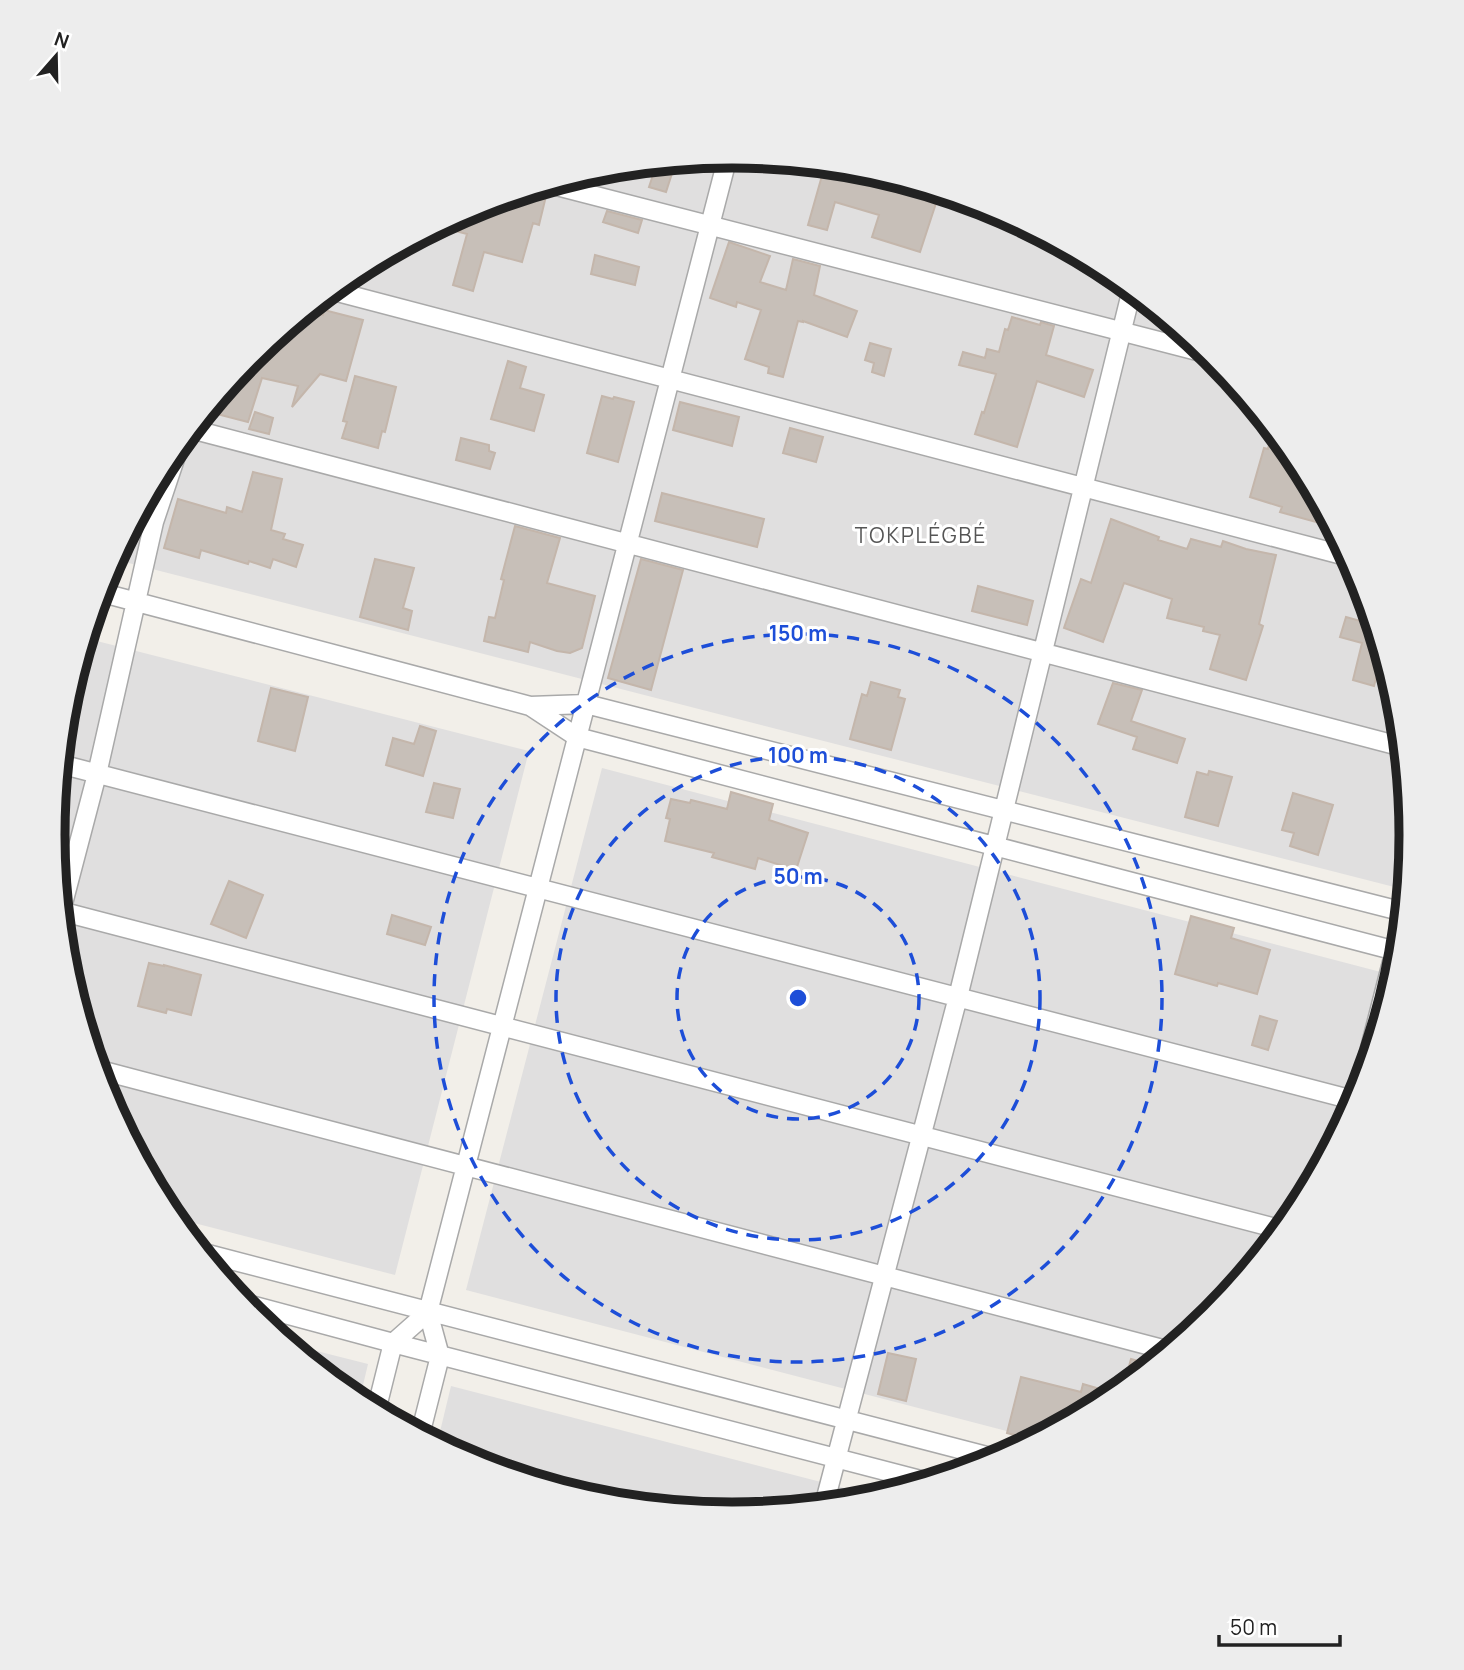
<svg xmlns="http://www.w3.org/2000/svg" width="1464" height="1670" viewBox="0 0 1464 1670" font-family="Manrope,sans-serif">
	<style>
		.residential { fill: #e0dfdf }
		.building { fill: #c7bfb8; stroke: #c4b6ab; stroke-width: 2 }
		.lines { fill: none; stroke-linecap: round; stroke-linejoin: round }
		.minor-casing { stroke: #a9a9a9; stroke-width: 21 }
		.minor { stroke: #fff; stroke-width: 18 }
		.ring { fill: none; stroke: #1d4ed8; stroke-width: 3.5; stroke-dasharray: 12 9 }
		.labels { text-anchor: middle; stroke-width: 6; stroke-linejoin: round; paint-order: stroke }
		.neighbourhood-label { font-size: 21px; letter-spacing: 2px; fill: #555; stroke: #fff }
		.rim { fill: none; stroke: #222; stroke-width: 9 }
		.centre { fill: #1d4ed8; stroke: #fff; stroke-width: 3.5 }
		.ring-label { font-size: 21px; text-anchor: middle; font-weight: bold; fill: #1d4ed8; stroke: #fff; stroke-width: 6; stroke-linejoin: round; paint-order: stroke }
	</style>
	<rect width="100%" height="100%" fill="#f2efe9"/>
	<path class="residential" d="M732,156L865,169L992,207L1110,270L1213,355L1297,458L1360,575L1399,703L1411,835L1406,890L113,559L167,457L252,354L355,270L472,207L600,168Z
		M85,638L529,751L395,1275L171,1217L167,1212L104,1095L65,967L53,835L66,702Z
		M602,768L1396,976L1360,1095L1297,1213L1212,1316L1109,1400L1037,1439L466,1290Z
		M285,1343L368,1364L359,1402L354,1400Z
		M451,1386L879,1497L864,1502L732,1514L599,1501L472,1463L437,1444Z"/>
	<path class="building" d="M676,161L666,192L649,187L657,163Z
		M825,165L871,170L868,183L900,193L904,180L940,191L920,252L872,237L879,215L835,202L827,230L808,225Z
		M526,191L546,196L539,225L533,223L522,262L484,252L473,291L453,285L467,234L436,226L472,207Z
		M607,211L642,220L638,233L603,222Z
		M729,242L770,256L760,282L786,290L793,259L820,266L814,295L857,311L847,337L803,321V322L798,321L783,377L768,373L769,367L745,359L761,310L737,302L736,307L710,298Z
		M595,255L639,267L635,285L591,274Z
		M305,310L323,315L324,310L363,320L346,381L320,374L292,407L298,386L262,378L248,422L205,411L244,364L254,366L260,348Z
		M1012,317L1040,325L1041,322L1054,326L1046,355L1093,370L1084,397L1037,381L1017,447L975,434L982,412L984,413L996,374L959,365L963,352L985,358L987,349L999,352L1005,329L1008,330Z
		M870,343L891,349L884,376L872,372L874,363L865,360Z
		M508,361L526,367L520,388L544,395L534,431L491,419Z
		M355,376L396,387L385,432L382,431L378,448L342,438L347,422L343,421Z
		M602,396L613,399L614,397L634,402L618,462L587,453Z
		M680,402L739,417L732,446L673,430Z
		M255,412L273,418L269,434L249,429Z
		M790,428L823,437L816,462L783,453Z
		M1273,429L1297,458L1334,527L1280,512L1282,507L1250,497L1264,448L1268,449Z
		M461,438L489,445V451L495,453L490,469L456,460Z
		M253,472L282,479L271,530L285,534L283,539L303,545L296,567L273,559L270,568L249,561L248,564L201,550L199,558L164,548L178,499L226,513L227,507L242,512Z
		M662,493L764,519L757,547L655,521Z
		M1111,519L1159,537L1158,540L1187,549L1191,539L1221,547L1223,541L1246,549L1276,555L1259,624L1263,626L1246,680L1210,669L1220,635L1203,631L1204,627L1167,618L1172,599L1124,583L1103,642L1064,628L1081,579L1091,583Z
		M515,526L560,538L547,583L595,596L582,648L570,653L557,651L530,642L528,652L484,641L489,617L495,618L504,580L501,579Z
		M375,559L414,568L403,608L412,611L408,630L360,617Z
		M641,559L683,570L651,690L608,678Z
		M978,586L1033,601L1027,625L972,611Z
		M1346,617L1375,625L1383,652L1374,686L1353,680L1362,643L1340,637Z
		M871,682L900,690L898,697L905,699L891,750L850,739L862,694L867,696Z
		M1113,683L1142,690L1131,721L1185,739L1177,763L1133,749L1137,737L1098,724Z
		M271,688L308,697L295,751L258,741Z
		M420,726L436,731L423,776L386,765L393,738L414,744Z
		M1209,771L1232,777L1218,826L1185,817L1197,772L1208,775Z
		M434,783L460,789L453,818L426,812Z
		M731,792L773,804L769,820L808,833L796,870L758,858L755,869L712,857L714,853L665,841L670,819L666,818L671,799L690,803L691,800L727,809Z
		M1293,793L1333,805L1318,855L1290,846L1294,833L1282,830Z
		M229,881L263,895L246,938L211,924Z
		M392,915L431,927L425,945L387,934Z
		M1191,916L1234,928L1231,938L1270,950L1257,994L1218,983L1217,986L1175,974Z
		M149,963L164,966V965L201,975L191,1015L167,1009L166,1013L138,1006Z
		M1260,1016L1277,1021L1268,1050L1252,1045Z
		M888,1353L916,1359L906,1401L878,1394Z
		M1131,1359L1152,1365L1123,1389Z
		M1021,1377L1081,1392L1083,1384L1117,1394L1109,1400L1034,1440L1007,1433Z"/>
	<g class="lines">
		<defs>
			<path id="minor" d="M549,184L1213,355
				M330,290L1350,557
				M191,429L1403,747
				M99,592L530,706L586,704L1404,912
				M530,706L577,737L1400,952
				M60,764L1357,1101
				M60,911L1283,1230
				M60,915L97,774L154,522L181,441
				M96,1069L1170,1351
				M1356,1103L1403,919
				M200,1252L998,1459
				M240,1302L393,1343L928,1482
				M376,1411L393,1343L428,1312
				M420,1435L440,1356L428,1312L728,156
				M824,1505L958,997L1132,289"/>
		</defs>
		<use href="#minor" class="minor-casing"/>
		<use href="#minor" class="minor"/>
	</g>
	<g class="ring">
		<circle cx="798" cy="998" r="121"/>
		<circle cx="798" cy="998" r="242"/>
		<circle cx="798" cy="998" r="364"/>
	</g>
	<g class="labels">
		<g class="neighbourhood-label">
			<text x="921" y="543">TOKPLÉGBÉ</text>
		</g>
	</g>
	<path d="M0 0H1464V1670H0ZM65 835a667 667 0 1 1 1334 0a667 667 0 1 1-1334 0Z" fill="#ededed" fill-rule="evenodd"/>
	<path class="rim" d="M65 835a667 667 0 1 1 1334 0a667 667 0 1 1-1334 0Z"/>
	<circle cx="798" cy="998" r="10" class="centre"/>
	<g class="ring-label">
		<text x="798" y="641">150 m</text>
		<text x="798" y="763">100 m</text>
		<text x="798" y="884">50 m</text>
	</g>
	<g transform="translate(56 56) rotate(20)" stroke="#ffffff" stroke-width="5" paint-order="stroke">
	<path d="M0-5L12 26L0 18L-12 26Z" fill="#222222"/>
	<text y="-10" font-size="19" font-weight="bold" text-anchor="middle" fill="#222222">N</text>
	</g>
	<path d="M1219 1635v10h121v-10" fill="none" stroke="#222222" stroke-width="3.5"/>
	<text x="1230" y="1635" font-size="21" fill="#222222" stroke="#ffffff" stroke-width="5" paint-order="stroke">50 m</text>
</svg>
